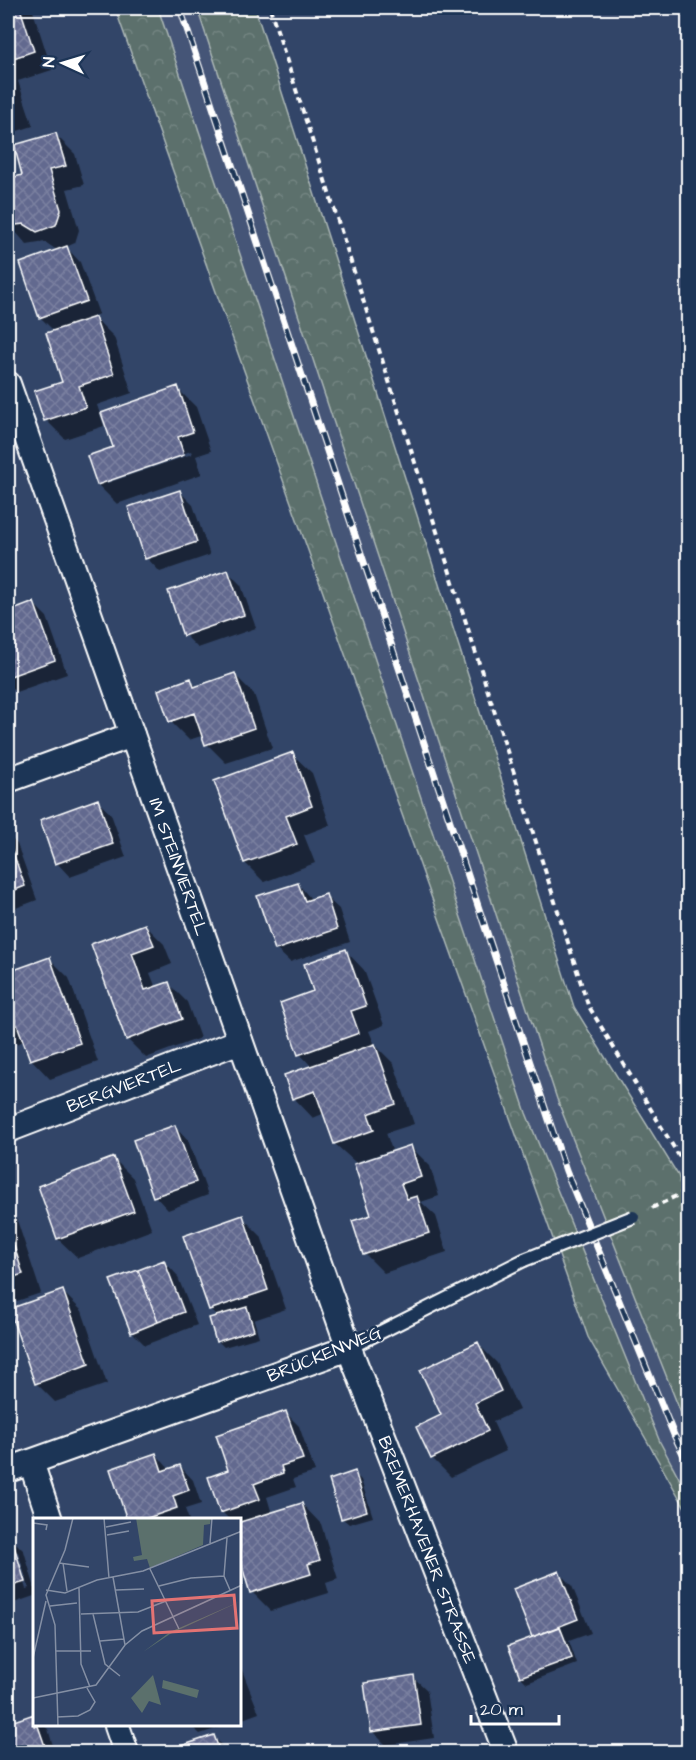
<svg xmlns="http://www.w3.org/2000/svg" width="696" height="1760" viewBox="0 0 696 1760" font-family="'Architects Daughter',sans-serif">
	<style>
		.built { fill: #445477 }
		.forest { fill: url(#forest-crowns); stroke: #adb8b6; stroke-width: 1.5 }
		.shadow { fill: #0007; fill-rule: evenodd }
		.building { fill: url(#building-cross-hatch); stroke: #fff; stroke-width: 1.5 }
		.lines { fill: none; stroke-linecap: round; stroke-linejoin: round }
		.service-casing { stroke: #fff; stroke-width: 16 }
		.minor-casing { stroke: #fff; stroke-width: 28 }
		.path { stroke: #fff; stroke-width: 4; stroke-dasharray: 6 4.5; stroke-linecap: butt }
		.service { stroke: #1d3557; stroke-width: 12 }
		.minor { stroke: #1d3557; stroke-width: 24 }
		.rail-casing { stroke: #fff; stroke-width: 7 }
		.rail { stroke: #1d3557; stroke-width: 4.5; stroke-dasharray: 14; stroke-linecap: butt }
		.service-bridge-casing { stroke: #fff; stroke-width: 16; stroke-linecap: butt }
		.service-bridge { stroke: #1d3557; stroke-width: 12 }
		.labels { text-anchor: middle; stroke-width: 5; stroke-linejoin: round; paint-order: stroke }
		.street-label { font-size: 18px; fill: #fff; stroke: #1d3557 }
		.inset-road { fill: none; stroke: #848fa4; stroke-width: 1.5 }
		.view { fill: #e47373; fill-opacity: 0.15; stroke: #e47373; stroke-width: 3 }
		.inset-edge { fill: none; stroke: #fff; stroke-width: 3 }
	</style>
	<defs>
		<pattern id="forest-crowns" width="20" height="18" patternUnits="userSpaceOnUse" patternTransform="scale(1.5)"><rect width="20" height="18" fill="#5b706c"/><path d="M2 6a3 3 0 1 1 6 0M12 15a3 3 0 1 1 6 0" fill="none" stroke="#748582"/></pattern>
		<pattern id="building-cross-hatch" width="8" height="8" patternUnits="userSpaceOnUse" patternTransform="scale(1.5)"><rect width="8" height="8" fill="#62698f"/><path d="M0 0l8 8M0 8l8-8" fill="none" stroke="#7a80a0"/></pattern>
	</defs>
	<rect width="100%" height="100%" fill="#324568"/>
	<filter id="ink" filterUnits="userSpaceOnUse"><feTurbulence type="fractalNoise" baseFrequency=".0167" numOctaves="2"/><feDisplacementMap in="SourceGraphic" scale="12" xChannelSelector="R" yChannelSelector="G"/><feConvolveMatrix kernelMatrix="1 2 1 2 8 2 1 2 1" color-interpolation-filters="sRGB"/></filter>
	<g filter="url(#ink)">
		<path class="built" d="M158,8H197L557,1099L688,1431V1495L660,1442L526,1113Z"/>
		<path class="forest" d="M115,8H158L526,1113L660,1442L688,1495V1513L588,1337Z
			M197,8H255L574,1007L678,1175L688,1206V1431L557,1099Z"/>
		<path class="shadow" d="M8,8H29L33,11L52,70L18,81L33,126L8,134Z
			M56,135L75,154L84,185L67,189L79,230L75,243L66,247L80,262L99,314L93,316L114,337L132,393L97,405L104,426L65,439L46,420L64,383L55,332L40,317L58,251L45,242L27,245L8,223V181L24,176Z
			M177,388L196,407L211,451L196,456L202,474L117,504L98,485L89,456L114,447ZM191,451L192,454L107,483V480Z
			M179,491L193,505L210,555L160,572L147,558Z
			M8,498L12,510L8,511Z
			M228,572L241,585L256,628L198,648L185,635Z
			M34,604L47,617L67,674L16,692L8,684V613Z
			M235,675L254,694L272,748L226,763L207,744L204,735L189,740L170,721L190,680L197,687Z
			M292,754L312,773L330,825L304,835L315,863L264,882L245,863L216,781Z
			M97,801L111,814L126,857L70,877L57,863Z
			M8,835L17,844L37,900L8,911Z
			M298,884L312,900L325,896L339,909L350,942L290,962L276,949Z
			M145,925L164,944L172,964L150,973L156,988L168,983L187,1002L200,1038L146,1058L127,1039L93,945Z
			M345,950L364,970L384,1025L369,1031L375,1045L394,1064L414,1124L386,1133L392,1150L359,1161L360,1164L411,1147L430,1166L439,1196L421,1202L436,1216L447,1252L384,1273L365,1254L372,1216L355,1162L335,1144L325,1113L313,1118L294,1098L312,1067L300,1054L282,1004L315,992Z
			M50,959L69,978L98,1062L50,1079L31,1059L25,1041L16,1044L8,1035V974Z
			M175,1126L188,1140L208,1195L168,1210L155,1196Z
			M114,1159L133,1178L152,1230L78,1258L58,1239L40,1187Z
			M8,1210L17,1220L41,1293L8,1304Z
			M242,1217L261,1236L286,1309L254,1320L259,1337L224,1347L218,1341V1317L210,1309Z
			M164,1261L177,1275L197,1325L145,1345L132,1332Z
			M63,1292L82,1311L107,1384L55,1402L36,1383Z
			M478,1344L497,1363L519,1410L493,1422L506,1451L451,1477L432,1458L443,1415Z
			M8,1402L13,1421L8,1423Z
			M286,1413L299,1426L315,1472L293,1479L296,1487L267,1497L272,1514L302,1504L321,1524L338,1579L326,1583L329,1593L271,1611L252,1592L240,1555V1520H230L222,1512L230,1471Z
			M156,1454L170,1470L180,1466L193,1480L201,1504L185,1509L189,1520H129Z
			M354,1473L361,1480L373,1517L349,1524L342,1518Z
			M11,1538L24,1551L34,1585V1596L8,1605V1539ZM14,1552H18L29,1588L26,1589Z
			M559,1573L572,1586L591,1633L569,1641L577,1664L527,1683L521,1677L534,1638L515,1590Z
			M240,1665L259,1713L240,1720Z
			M413,1677L427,1690L434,1738L386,1745L372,1731Z
			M34,1716V1726H44L48,1729L55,1752H8V1725Z
			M191,1726H224L200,1734Z
			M213,1736L228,1752H171V1751Z"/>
		<path class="building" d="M8,8H20L34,51L8,60Z
			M8,85L15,107L8,109Z
			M56,133L66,166L49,170L61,210L56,225L37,232L24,224L8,226V179L22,175L14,145Z
			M67,246L87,301L39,318L20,263Z
			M95,317L114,374L79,386L86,407L44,421L34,391L62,382L46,333Z
			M178,386L193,432L178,437L184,455L97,485L87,456L113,447L101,413Z
			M180,490L197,542L145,559L128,507Z
			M228,570L244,615L183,636L168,591Z
			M34,602L55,660L8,677V612Z
			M235,673L254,728L205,745L194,713L169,722L158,690L191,678L194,687Z
			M293,752L312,806L286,816L297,844L244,863L214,781Z
			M98,799L113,844L55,864L40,820Z
			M8,839L25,886L8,893Z
			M298,883L305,901L326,894L337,929L275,950L257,896Z
			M145,924L154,945L132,953L145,990L169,982L182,1019L126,1040L91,944Z
			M346,949L366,1006L351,1011L359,1033L298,1055L280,1003L313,991L304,964Z
			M50,957L80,1043L30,1060L15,1019L8,1022V972Z
			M375,1044L396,1104L368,1114L374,1130L334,1144L315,1091L292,1099L284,1075Z
			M175,1125L196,1182L153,1197L133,1140Z
			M411,1145L421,1177L401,1184L407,1199L417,1196L429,1233L363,1255L352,1221L371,1215L354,1164Z
			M114,1157L134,1211L57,1239L38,1186Z
			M243,1215L268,1290L209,1310L183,1236Z
			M8,1227L23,1274L8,1279Z
			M164,1260L184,1312L158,1322L138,1270Z
			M138,1270L158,1322L131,1333L110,1280Z
			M63,1290L89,1364L35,1384L9,1309Z
			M247,1307L254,1330L216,1342L209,1318Z
			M478,1342L501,1391L475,1403L488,1431L431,1459L416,1427L441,1415L420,1370Z
			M286,1411L303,1459L281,1466L283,1473L254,1484L260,1499L220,1513L208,1477L228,1470L216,1435Z
			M156,1453L162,1471L180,1465L189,1490L173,1496L177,1508L142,1520H127L110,1469Z
			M355,1471L367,1511L341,1519L329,1480Z
			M302,1503L320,1560L308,1564L311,1574L250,1593L240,1560V1522Z
			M11,1536L25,1582L8,1587V1538Z
			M559,1571L578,1619L532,1637L513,1589Z
			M560,1627L572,1658L520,1677L508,1646Z
			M414,1675L421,1725L371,1732L364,1683Z
			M34,1714V1726H38L47,1752H8V1723Z
			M214,1735L220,1752H170L169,1750Z"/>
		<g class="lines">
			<defs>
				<path id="service" d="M349,1348L524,1260"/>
				<g id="minor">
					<path id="s1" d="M8,384L349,1348L506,1752"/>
					<path d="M8,780L132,735"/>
					<path id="s2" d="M8,1130L240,1041"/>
					<path d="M31,1462L50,1520"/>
					<path d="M8,1470L349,1348"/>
					<path d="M117,1726L126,1752"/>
				</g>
			</defs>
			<use href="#service" class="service-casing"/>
			<use href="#minor" class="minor-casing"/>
			<path class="path" d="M270,8L588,1005L688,1171
				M652,1208L688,1190"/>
			<use href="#service" class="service"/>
			<use href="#minor" class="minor"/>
			<defs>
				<path id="rail" d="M180,8L566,1171L674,1435L688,1464"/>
			</defs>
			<use href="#rail" class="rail-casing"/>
			<use href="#rail" class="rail"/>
			<defs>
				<path id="service-bridge" d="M524,1260L633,1217"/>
			</defs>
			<use href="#service-bridge" class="service-bridge-casing"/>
			<use href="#service-bridge" class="service-bridge"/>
		</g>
	</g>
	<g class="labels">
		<g class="street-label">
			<text dy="6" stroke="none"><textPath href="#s1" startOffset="512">IM STEINVIERTEL</textPath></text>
			<text dy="6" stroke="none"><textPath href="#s2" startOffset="124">BERGVIERTEL</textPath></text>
			<text transform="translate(324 1354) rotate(-22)" y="6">BRÜCKENWEG</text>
			<text dy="6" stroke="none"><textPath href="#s1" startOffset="1239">BREMERHAVENER STRASSE</textPath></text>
		</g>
	</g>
	<g transform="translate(33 1518)">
		<rect width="208" height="208" fill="#324568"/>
		<path d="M103,0H178L177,6L171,7L170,27L117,50L114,41L101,43L100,39L109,37ZM208,83L137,116L110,134L137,114ZM120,157L128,187L116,183L109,195L98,180ZM130,162L166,172L164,180L129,170Z" fill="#5b706c"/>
		<path class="inset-road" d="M71,0L76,60M0,5L14,7L13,12M73,9L98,4M74,17L96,13M194,20L191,58L197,72M177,25L179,0M26,45L56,49M30,45L34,73M209,47V66M117,51L146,111M80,59L92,127M126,68L158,60L191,58M46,70L48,146L57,169M13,72L32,75L64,62L110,53L209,13M83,72L111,71M17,88L44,85M48,96L105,94L133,83M60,96L72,146L87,158M67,123L91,121M23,133H58M0,140L13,83M0,180L63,167L92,127L109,113L209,67M24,199L45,198L57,192L62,184L54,170M25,208L22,107L13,77L32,32L40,0"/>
		<path class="view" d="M201,77L204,110L121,115L119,83Z"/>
		<rect width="208" height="208" class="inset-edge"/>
	</g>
	<rect width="696" height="1760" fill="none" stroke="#1d3557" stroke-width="30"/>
	<rect x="15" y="15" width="666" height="1730" fill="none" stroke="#fff" stroke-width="2" filter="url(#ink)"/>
	<g transform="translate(63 63) rotate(274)" stroke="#1d3557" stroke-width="4.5" paint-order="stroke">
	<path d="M0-4.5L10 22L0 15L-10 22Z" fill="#ffffff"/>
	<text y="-9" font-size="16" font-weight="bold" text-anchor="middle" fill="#ffffff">N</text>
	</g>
	<path d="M471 1715v9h88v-9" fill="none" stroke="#ffffff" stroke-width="3"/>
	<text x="480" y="1715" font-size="18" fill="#ffffff" stroke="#1d3557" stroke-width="4.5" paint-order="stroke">20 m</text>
</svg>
